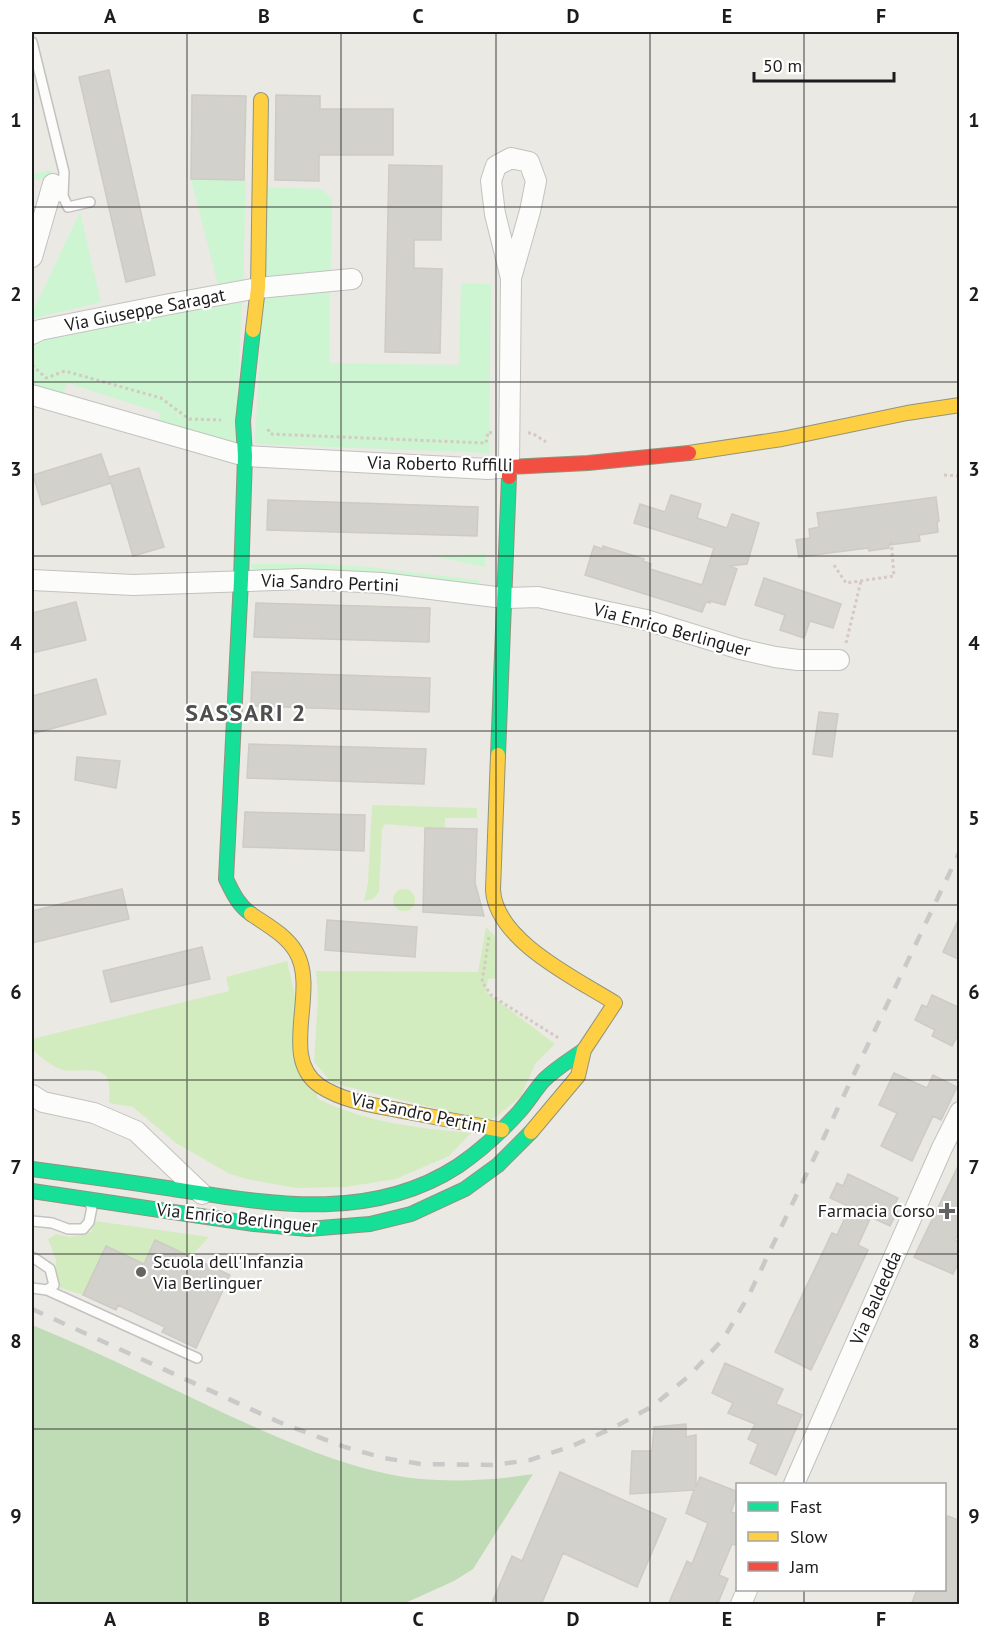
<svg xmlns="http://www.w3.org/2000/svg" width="991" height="1636" viewBox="0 0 991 1636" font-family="'PT Sans',sans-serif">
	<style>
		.grass { fill: #d3ecbf }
		.forest { fill: #c0dcb6 }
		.park { fill: #cef5d2 }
		.building { fill: #d3d1cc; stroke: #cecac5; stroke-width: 1.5 }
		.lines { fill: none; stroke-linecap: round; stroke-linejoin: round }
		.lane-casing { stroke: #c3c2c0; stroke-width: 12 }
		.street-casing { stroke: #c3c2c0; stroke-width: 22 }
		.fast-casing { stroke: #90947c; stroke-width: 16 }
		.slow-casing { stroke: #90947c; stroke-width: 16 }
		.jam-casing { stroke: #90947c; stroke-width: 16 }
		.path { stroke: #d6c8c3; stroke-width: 3; stroke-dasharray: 3 3; stroke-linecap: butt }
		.lane { stroke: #fcfcfb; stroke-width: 9 }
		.street { stroke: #fcfcfb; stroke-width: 20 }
		.fast { stroke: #16e098; stroke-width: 14 }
		.slow { stroke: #ffcf43; stroke-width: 14 }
		.jam { stroke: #f24e42; stroke-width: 14 }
		.rail { stroke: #c9c9c8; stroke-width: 4.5; stroke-dasharray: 12 12; stroke-linecap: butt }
		.grid { fill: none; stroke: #1c1c1c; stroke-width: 1.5; stroke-opacity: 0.55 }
		.poi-dot { fill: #646462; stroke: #fff; stroke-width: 2 }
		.labels { text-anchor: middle; stroke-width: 4.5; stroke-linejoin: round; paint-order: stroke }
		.street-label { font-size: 18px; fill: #1c1c1c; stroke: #fff }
		.poi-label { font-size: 18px; fill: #1c1c1c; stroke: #fff; text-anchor: end }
		.district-label { font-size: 24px; font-weight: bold; letter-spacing: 1.5px; fill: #4f4f4f; stroke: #fff }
		.neatline { fill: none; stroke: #1c1c1c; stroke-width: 2 }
		.grid-label { font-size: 20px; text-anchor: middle; font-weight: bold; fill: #1c1c1c }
	</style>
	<rect width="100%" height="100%" fill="#eae9e4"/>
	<path class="grass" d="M372,805L477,808V818H445V829L385,824L382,829L379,892L373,899L364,901L368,883Z
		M393 900a11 11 0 1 1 22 0a11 11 0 1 1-22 0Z
		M486,927L495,936L496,978L488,979L486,992L555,1044L535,1064L521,1096L496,1117L488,1121L332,1083L314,1062L318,998L316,971L478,972Z
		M287,961L318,1099C368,1123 417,1128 471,1133L449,1156L396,1179L345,1187L296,1188L246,1179L228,1173L176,1143L133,1107L109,1103C109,1095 111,1081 105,1075C95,1066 75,1073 63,1070C51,1066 40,1057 32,1049V1039L229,991L226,977Z
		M95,1221L209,1237L191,1256L155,1241L145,1263L139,1261L83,1295L61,1288L56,1279V1260L48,1239L56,1234L69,1237L91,1232Z"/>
	<path class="forest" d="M32,1325C99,1352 164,1385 230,1416C290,1443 354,1472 420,1479C458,1482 496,1480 533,1474L473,1569L454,1581L403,1604H32Z"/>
	<path class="park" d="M49,170L54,173L51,179L32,180V174Z
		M191,179L242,180L246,179L243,289H219Z
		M265,187L321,189L332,199L331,275L262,287Z
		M80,212L101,302L32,319V313Z
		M461,283L491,284L489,453L255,444L262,298L330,286L329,363L459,365Z
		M242,300L235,445L158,422L161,413L67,383L63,395L32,384V341Z
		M485,554V567L432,556Z
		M251,564H324L368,567L478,580L482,588L251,573Z"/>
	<path class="building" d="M109,70L155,275L126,282L79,77Z
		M192,95L246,96L244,180L191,179Z
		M276,95L320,96V109H393V155H319V181L275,180Z
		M389,165L442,166L441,240H414V268L442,269L440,353L385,352Z
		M101,454L110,480L109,477L139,468L164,547L133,556L111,483L42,505L33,475Z
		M671,495L701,504L697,518L727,528L732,514L759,523L747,564L729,566L737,569L725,605L710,601V603L706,602L702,612L585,575L594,546L603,549V546L644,559L643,561L651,564L650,569L702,585L714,548L634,523L640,504L665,512Z
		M936,497L939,521L937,522L938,532L919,535L920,541L889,545V548L869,551L868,548L799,557L796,540L810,538L809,529L819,527L817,513Z
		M268,500L478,507L477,536L267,530Z
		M764,578L841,604L833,628L810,621L804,638L780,630L785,615L755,605Z
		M76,602L86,640L32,653V613Z
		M256,603L430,608L429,642L254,637Z
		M252,672L430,678L429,712L251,706Z
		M96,679L106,714L32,734V696Z
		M819,712L838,714L832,757L813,754Z
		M249,744L426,749L424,784L247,778Z
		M77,757L120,761L116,788L75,780Z
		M245,812L365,815L364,851L243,847Z
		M425,828L477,829L475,883L484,916L423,912Z
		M122,889L129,919L32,943V911Z
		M960,916V960L943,952Z
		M327,920L417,927L415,957L325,950Z
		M202,947L210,979L111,1002L103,971Z
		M932,995L960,1008V1031L952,1046L932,1036L935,1030L915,1020L922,1005L927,1007Z
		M894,1073L927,1088L933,1075L957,1087L941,1120L933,1116L912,1161L881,1146L897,1113L879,1105Z
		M960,1162V1229L955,1240L960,1242V1260L953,1274L914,1257Z
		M848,1174L898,1198L892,1210L897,1212L890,1226L871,1217L858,1245L868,1250L811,1370L775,1352L832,1233L837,1235L850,1207L830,1198L837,1183L843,1186Z
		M155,1240L230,1275L196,1348L162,1332L165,1327L118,1305L116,1310L83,1295L106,1246L144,1264Z
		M725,1363L783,1389L776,1404L802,1415L776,1475L750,1463L758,1444L748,1439L755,1424L728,1413L733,1403L712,1393Z
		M686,1424V1437L696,1435V1487L700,1477L738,1492L731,1512L738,1514V1546L732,1544L719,1575L728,1579L717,1605H668L687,1561L692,1564L708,1523L686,1513L694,1490L630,1494L632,1451H652L654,1427Z
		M560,1472L666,1519L637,1587L563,1553L541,1605H491L512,1556L522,1561Z
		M948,1516L960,1521V1605H911L917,1590H945V1525Z"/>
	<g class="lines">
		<defs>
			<path id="lane" d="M32,42L64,172L63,196
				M57,197L63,196L68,207L90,202
				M32,1221L52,1223L68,1229H83L89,1222L92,1207L89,1203
				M32,1288L47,1290L54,1285L50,1269L34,1258
				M47,1290L197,1358"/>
			<path id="street" d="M32,257L53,184
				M32,334L40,330L170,304L258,288L352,279
				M32,395L245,456L488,469L509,467L511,278L495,214L491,181L496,166L511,158L529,162L536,181L530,211L511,278
				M32,580L133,585L302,579L382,583L504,598L538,597L646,620L740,649L775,657L798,660H839
				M32,1095L43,1102L94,1113L136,1131L202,1194
				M794,1484L942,1148L960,1112
				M741,1604L747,1590"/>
			<path id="fast" d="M498,755L509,477
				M251,914C238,905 233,893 226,879L241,580L245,456L243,421L253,330
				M32,1169C77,1175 122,1181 167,1188C265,1203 369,1224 458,1166C480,1151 501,1132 519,1112C528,1102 535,1090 544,1080C556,1068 570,1060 584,1050
				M32,1191L254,1224L308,1229L370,1224L411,1214L465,1189L498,1165L531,1132"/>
			<path id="slow" d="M253,330L258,288L261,100
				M689,453L782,439L907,413L960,405
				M498,755L493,890C496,941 577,979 615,1003L584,1050L578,1076L531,1132
				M251,914C267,925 286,935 296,952C319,991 278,1058 320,1086C346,1103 379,1106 408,1112C439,1118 471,1124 502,1130"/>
			<path id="jam" d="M509,477V467L588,463L689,453"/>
		</defs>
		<use href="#lane" class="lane-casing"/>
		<use href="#street" class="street-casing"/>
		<use href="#fast" class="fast-casing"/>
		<use href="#slow" class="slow-casing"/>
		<use href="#jam" class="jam-casing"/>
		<path class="path" d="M32,365L46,378L65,371L161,398L189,419L221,420
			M268,429L270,434L486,443L488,432L492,433
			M528,433H532L546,442
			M944,475L960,476
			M834,565L846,583L894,576L891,538
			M846,643L861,581
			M489,937L482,982L492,996L560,1039"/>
		<use href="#lane" class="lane"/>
		<use href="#street" class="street"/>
		<use href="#fast" class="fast"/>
		<use href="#slow" class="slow"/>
		<use href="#jam" class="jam"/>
		<path class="rail" d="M32,1309L279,1422L345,1447L384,1458L421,1464L494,1465L530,1460L572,1446L613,1428L653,1406L690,1375L724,1338L749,1295L960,851"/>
	</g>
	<path class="grid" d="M187,32V1604M341,32V1604M496,32V1604M650,32V1604M804,32V1484M32,207H960M32,382H960M32,556H960M32,731H960M32,905H960M32,1080H960M32,1254H960M32,1429H960M804,1590V1604"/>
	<g class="poi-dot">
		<path d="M944 1202h6v6h6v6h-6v6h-6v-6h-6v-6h6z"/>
		<circle cx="141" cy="1272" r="6"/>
	</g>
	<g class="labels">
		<g class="street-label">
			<text transform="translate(145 310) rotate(-11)" y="6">Via Giuseppe Saragat</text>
			<text transform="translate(440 464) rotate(1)" y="6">Via Roberto Ruffilli</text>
			<text transform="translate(330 583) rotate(2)" y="6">Via Sandro Pertini</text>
			<text transform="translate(672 630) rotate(15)" y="6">Via Enrico Berlinguer</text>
			<text transform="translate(419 1113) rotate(12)" y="6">Via Sandro Pertini</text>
			<text transform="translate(237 1218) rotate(6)" y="6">Via Enrico Berlinguer</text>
			<text transform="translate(876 1298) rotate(-66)" y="6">Via Baldedda</text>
		</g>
		<g class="poi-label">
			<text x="935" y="1217">Farmacia Corso</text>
			<text x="153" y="1268" text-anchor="start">Scuola dell'Infanzia<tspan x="153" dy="21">Via Berlinguer</tspan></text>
		</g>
		<g class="district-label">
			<text x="246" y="721">SASSARI 2</text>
		</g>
	</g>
	<rect width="991" height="1636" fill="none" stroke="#ffffff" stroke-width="66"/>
	<rect x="736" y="1483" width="210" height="108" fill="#ffffff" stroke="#a4a4a4" stroke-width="1.5"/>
	<rect x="748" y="1502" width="30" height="9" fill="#16e098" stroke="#a4a4a4" stroke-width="1.5"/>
	<text x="790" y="1513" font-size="18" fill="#1c1c1c">Fast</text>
	<rect x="748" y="1532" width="30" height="9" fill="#ffcf43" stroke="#a4a4a4" stroke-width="1.5"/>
	<text x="790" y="1543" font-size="18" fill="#1c1c1c">Slow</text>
	<rect x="748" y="1562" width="30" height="9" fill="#f24e42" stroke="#a4a4a4" stroke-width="1.5"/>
	<text x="790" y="1573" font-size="18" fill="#1c1c1c">Jam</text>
	<path d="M754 72v9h140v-9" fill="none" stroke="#1c1c1c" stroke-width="3"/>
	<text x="763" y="72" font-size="18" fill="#1c1c1c" stroke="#ffffff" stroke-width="4.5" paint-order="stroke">50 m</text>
	<rect x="33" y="33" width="925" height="1570" class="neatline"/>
	<g class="grid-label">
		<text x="110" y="23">A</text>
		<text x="264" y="23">B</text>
		<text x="418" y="23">C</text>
		<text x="573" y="23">D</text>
		<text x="727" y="23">E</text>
		<text x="881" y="23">F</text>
		<text x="16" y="127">1</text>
		<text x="974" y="127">1</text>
		<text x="16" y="301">2</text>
		<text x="974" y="301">2</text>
		<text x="16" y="476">3</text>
		<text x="974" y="476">3</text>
		<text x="16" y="650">4</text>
		<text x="974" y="650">4</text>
		<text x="16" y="825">5</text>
		<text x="974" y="825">5</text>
		<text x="16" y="999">6</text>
		<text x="974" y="999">6</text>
		<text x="16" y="1174">7</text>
		<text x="974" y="1174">7</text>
		<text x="16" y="1348">8</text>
		<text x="974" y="1348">8</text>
		<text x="16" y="1523">9</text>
		<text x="974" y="1523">9</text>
		<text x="110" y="1626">A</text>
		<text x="264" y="1626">B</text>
		<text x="418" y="1626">C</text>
		<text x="573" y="1626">D</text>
		<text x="727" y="1626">E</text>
		<text x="881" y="1626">F</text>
	</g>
</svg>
